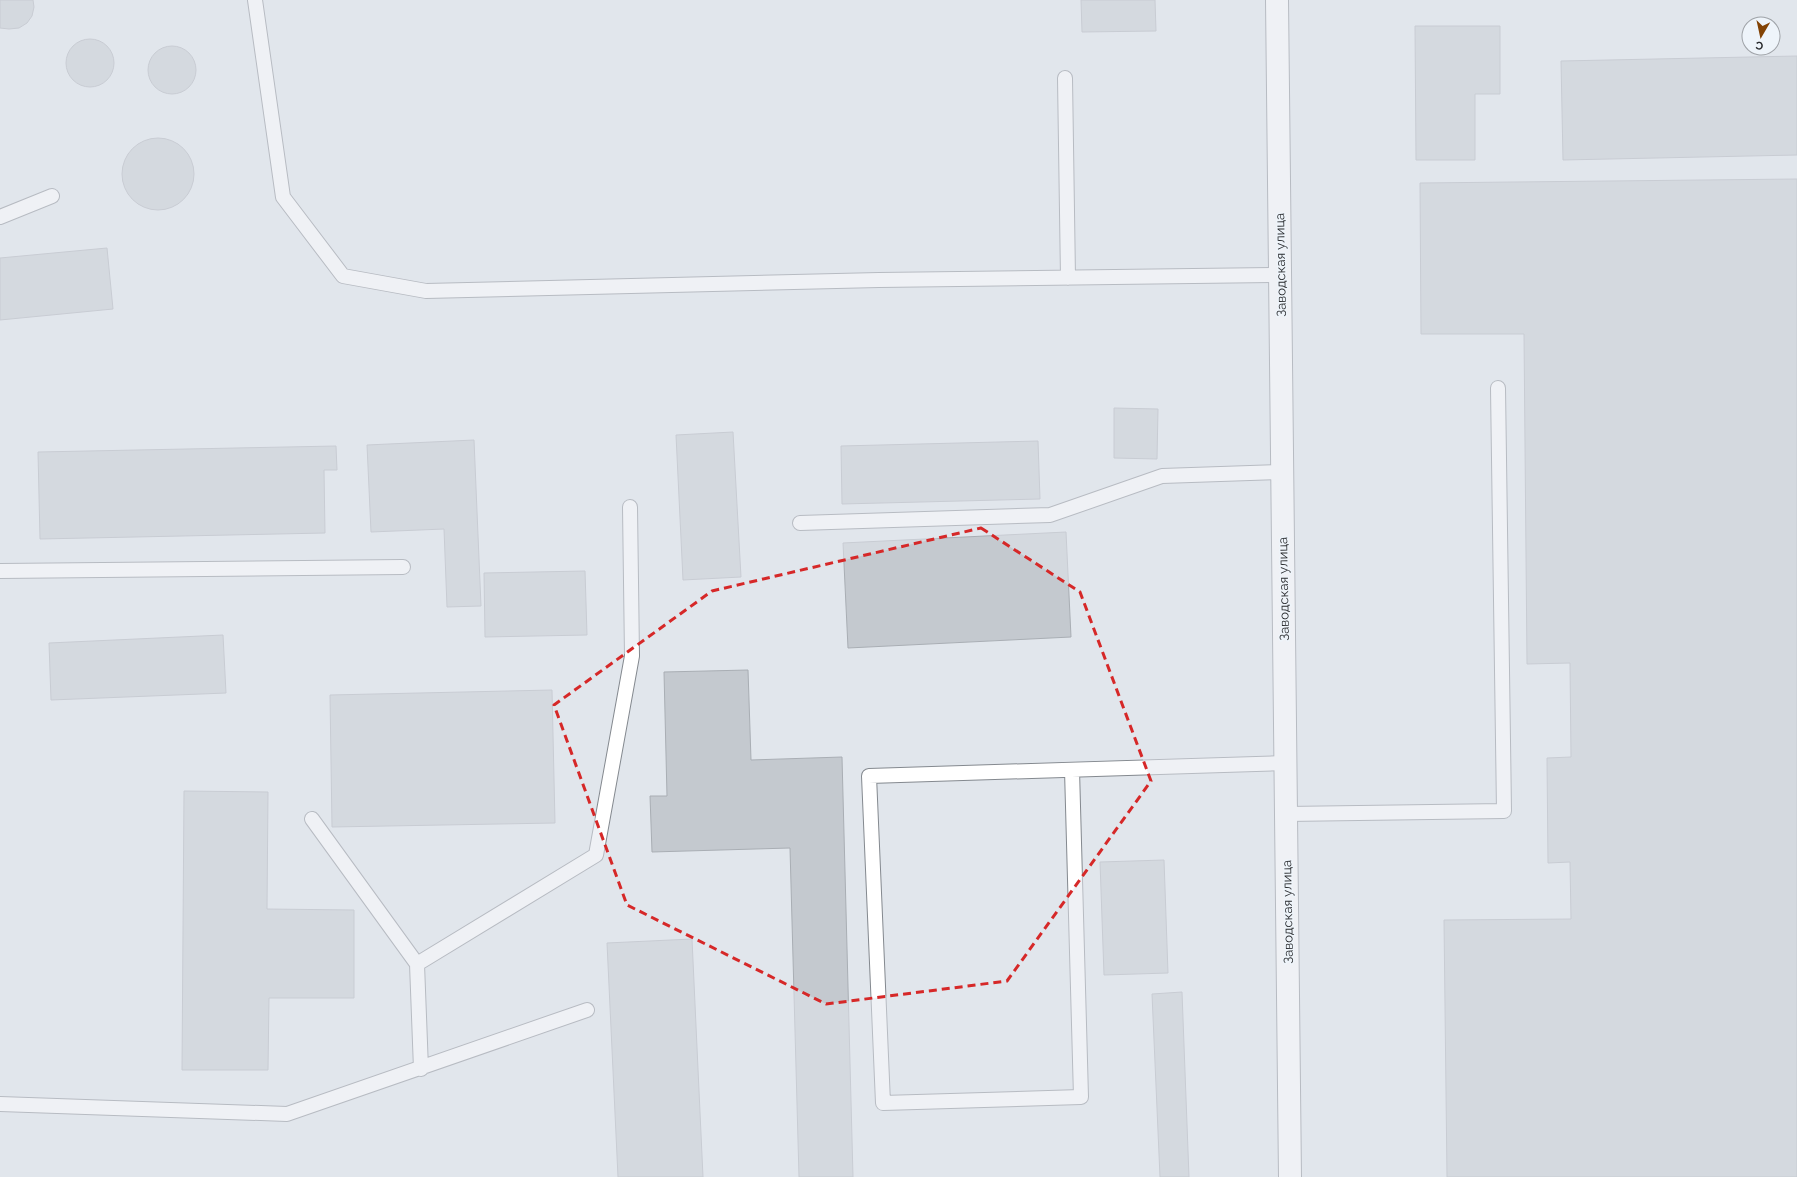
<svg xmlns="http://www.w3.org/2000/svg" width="1797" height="1177" viewBox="0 0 1797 1177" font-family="Raleway,sans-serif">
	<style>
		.building { fill: #c4c9cf; stroke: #a9aeb4 }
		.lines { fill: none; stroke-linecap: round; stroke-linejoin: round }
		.service-casing { stroke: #84898f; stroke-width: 16 }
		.minor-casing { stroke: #84898f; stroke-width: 24 }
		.service { stroke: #fff; stroke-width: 14 }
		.minor { stroke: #fff; stroke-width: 22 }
		.marked { fill: none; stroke: #d62828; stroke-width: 3; stroke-dasharray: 8 5; stroke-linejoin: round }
		.labels { text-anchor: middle; stroke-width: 3; stroke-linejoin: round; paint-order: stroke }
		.street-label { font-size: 13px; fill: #282a2d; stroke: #eef4fa }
	</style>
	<rect width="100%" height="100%" fill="#e1e6ec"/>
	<path class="building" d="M0,0H33L34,7L32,16L27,23L19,28L9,29L0,28Z
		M1081,0H1155L1156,31L1082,32Z
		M1415,26H1500V94H1475V160H1416Z
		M66 63a24 24 0 1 1 48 0a24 24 0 1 1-48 0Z
		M148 70a24 24 0 1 1 48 0a24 24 0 1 1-48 0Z
		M1797,56V155L1563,160L1561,61Z
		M122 174a36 36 0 1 1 72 0a36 36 0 1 1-72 0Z
		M1797,179V1177H1447L1444,920L1571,919L1570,862L1548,863L1547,758L1571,757L1570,663L1527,664L1524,334H1421L1420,183Z
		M107,248L113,309L0,320V258Z
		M1114,408L1158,409L1157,459L1114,458Z
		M733,432L741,577L683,580L676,435Z
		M474,440L481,606L447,607L444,529L371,532L367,445Z
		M1038,441L1040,499L842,504L841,446Z
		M336,446L337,470H324L325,533L40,539L38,452Z
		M1066,532L1071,637L848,648L843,543Z
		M585,571L587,635L485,637L484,573Z
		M223,635L226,693L51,700L49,643Z
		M748,670L751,760L842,757L853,1177H799L790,848L652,852L650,796H667L664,672Z
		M552,690L555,823L332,827L330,695Z
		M184,791L268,792L267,909L354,910V998H269L268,1070H182Z
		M1164,860L1168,973L1104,975L1100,862Z
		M692,939L703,1177H618L607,943Z
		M1182,992L1189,1177H1160L1152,994Z"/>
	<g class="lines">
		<defs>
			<path id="service" d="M255,0L283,197L343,276L426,291L879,280L1280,275
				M1065,78L1068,278
				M0,217L52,196
				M800,523L1050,515L1162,476L1282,472
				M0,571L403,567
				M1072,770L1081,1097L883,1103L869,776L1285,763
				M1286,814L1504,811L1498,388
				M312,819L417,964L421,1069
				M417,964L596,855L632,656L630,507
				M0,1104L287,1114L587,1010"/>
			<path id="minor" d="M1277,0L1290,1177"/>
		</defs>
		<use href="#service" class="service-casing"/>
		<use href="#minor" class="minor-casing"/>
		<use href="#service" class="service"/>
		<use href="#minor" class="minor"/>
	</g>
	<path d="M0 0H1797V1177H0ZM981,528L1080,592L1151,781L1007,981L826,1004L627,905L554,705L712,591Z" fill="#e1e6ec" fill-opacity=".55" fill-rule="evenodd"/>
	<path class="marked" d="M981,528L1080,592L1151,781L1007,981L826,1004L627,905L554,705L712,591Z"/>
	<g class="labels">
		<g class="street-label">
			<text transform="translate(1280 265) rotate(-91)" y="5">Заводская улица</text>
			<text transform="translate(1283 589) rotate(-91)" y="5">Заводская улица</text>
			<text transform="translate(1287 912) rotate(-91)" y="5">Заводская улица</text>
		</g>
	</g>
	<g transform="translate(1761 36) rotate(189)"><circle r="19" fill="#eef4fa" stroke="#9fa3a8"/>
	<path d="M0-3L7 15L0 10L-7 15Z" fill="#824305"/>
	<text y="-6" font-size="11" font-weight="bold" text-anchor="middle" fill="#282a2d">С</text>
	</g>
</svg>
